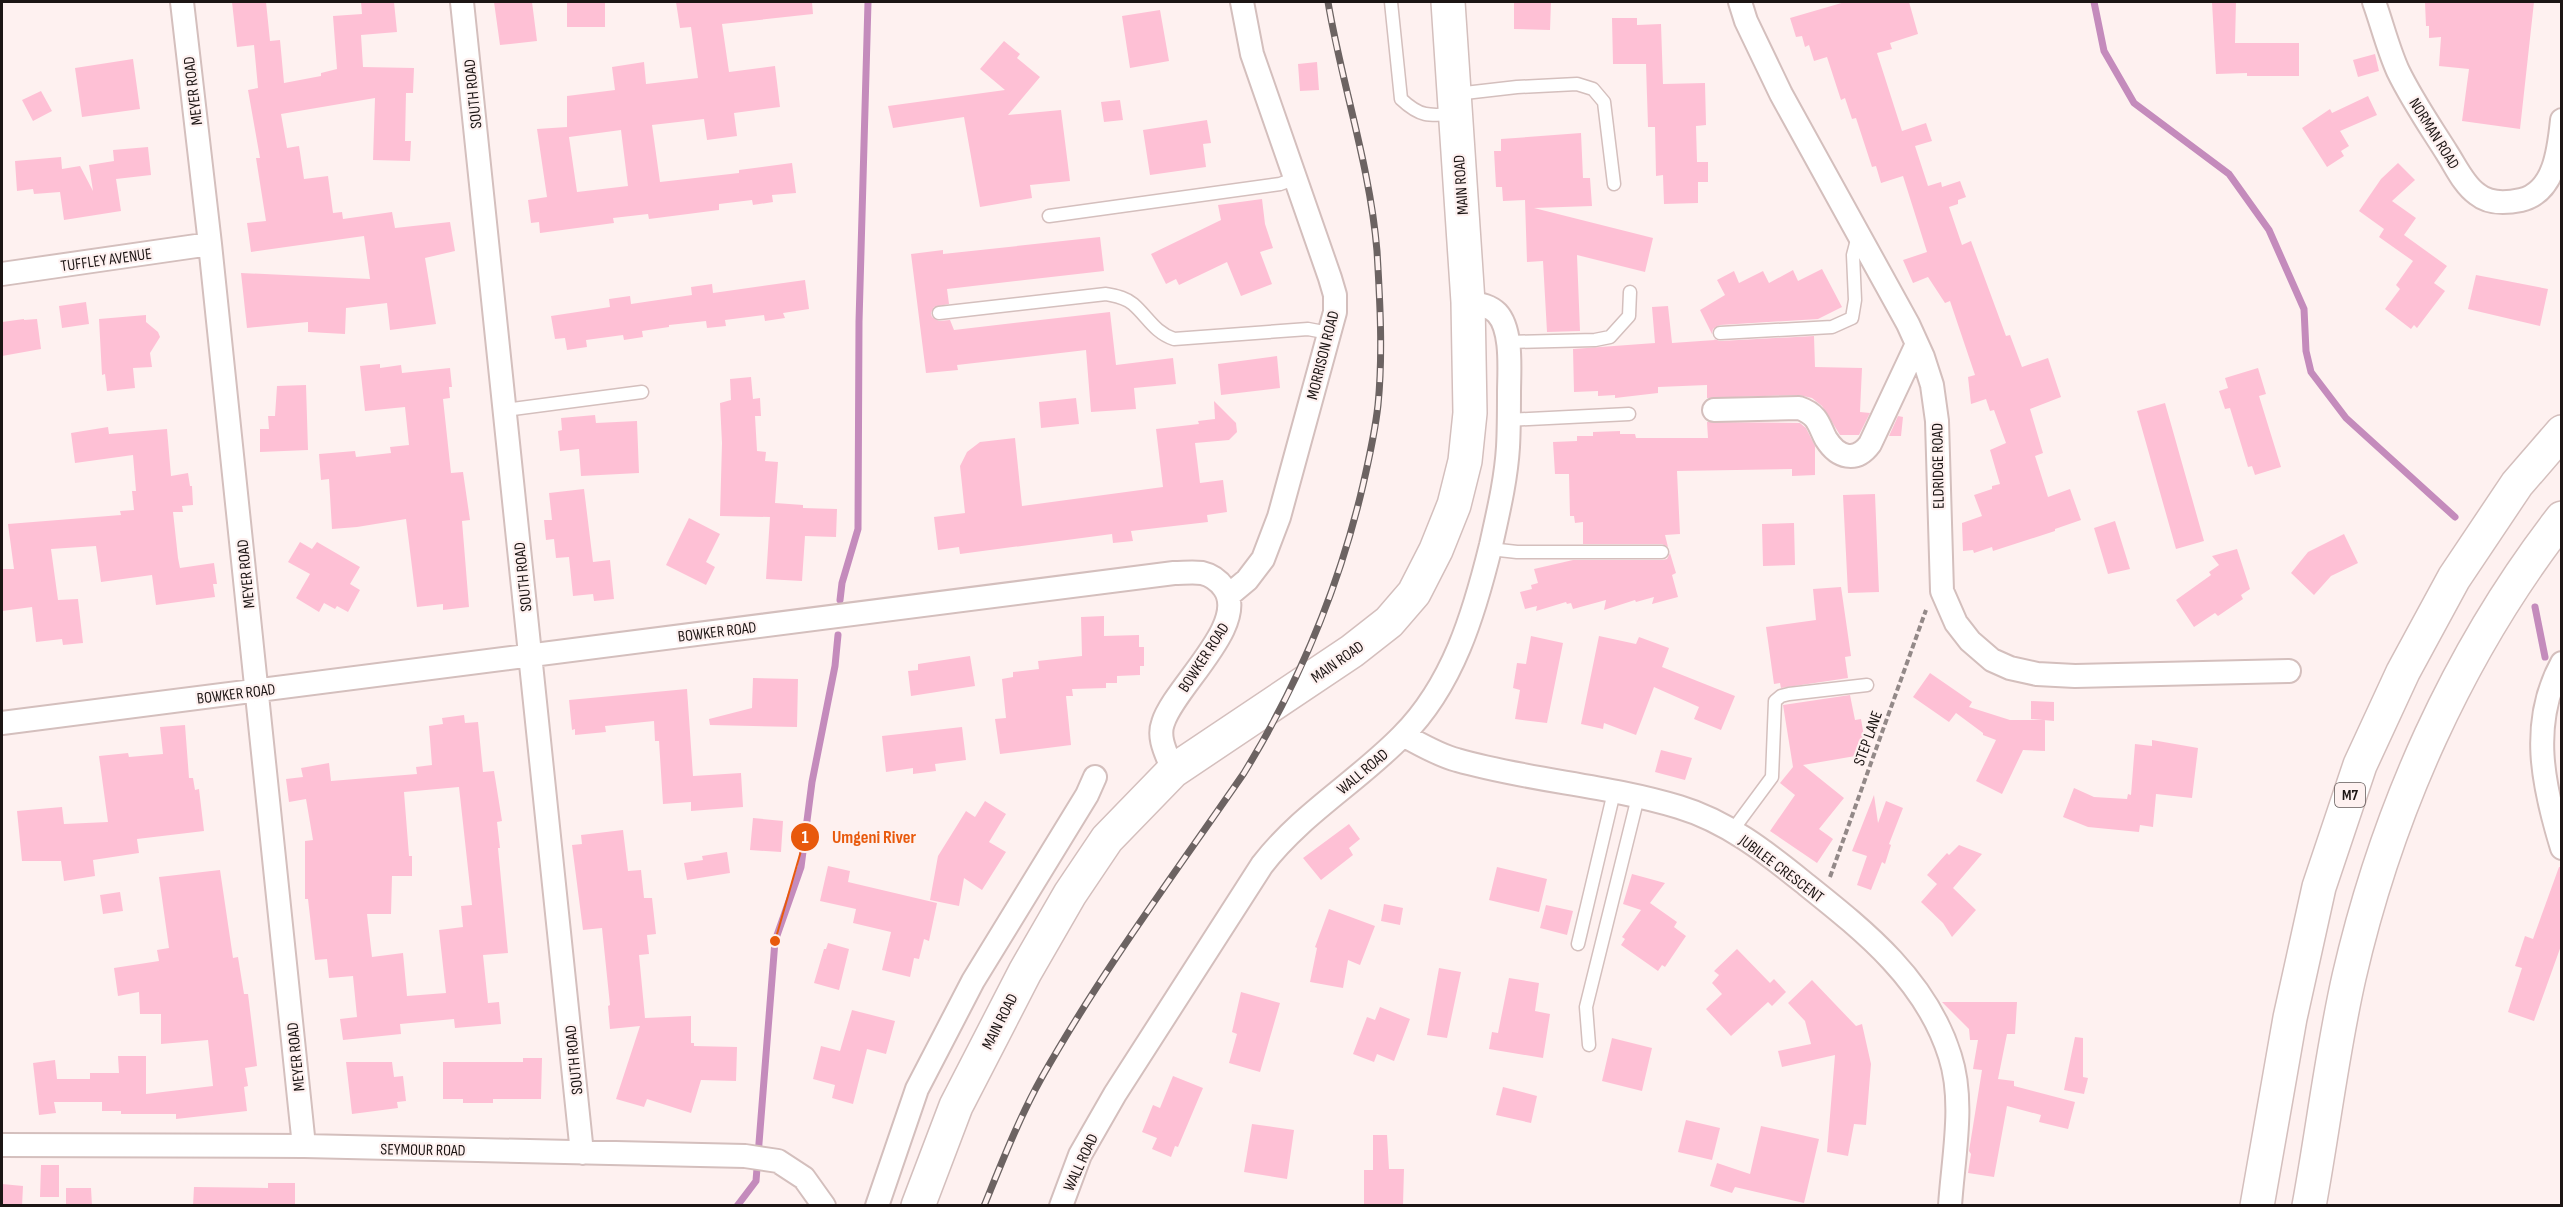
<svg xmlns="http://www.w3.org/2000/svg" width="2563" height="1207" viewBox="0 0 2563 1207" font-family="'Sofia Sans Condensed',sans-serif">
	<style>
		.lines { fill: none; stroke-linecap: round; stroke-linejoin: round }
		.stream { stroke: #c48bbc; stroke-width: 7 }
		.building { fill: #fec0d5; fill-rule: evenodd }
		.lane-casing { stroke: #d4bfbd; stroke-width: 15 }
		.street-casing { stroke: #d4bfbd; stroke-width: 26 }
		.secondary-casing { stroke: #d4bfbd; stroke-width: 36 }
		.highway-casing { stroke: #d4bfbd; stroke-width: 36 }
		.path { stroke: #938988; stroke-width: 4; stroke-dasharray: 6 3; stroke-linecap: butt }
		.lane { stroke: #fff; stroke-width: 12 }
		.street { stroke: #fff; stroke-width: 22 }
		.secondary { stroke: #fff; stroke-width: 33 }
		.highway { stroke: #fff; stroke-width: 33 }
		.rail-casing { stroke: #6c6362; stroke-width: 7 }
		.rail { stroke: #fef1f0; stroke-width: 4.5; stroke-dasharray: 14; stroke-linecap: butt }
		.labels { text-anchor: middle; stroke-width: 4.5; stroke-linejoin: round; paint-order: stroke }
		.shield { fill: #fef1f0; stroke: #605756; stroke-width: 1.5 }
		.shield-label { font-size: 15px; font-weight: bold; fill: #1c1514 }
		.street-label { font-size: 16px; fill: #1c1514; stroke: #fef1f0 }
		.leader { fill: none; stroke: #e8590c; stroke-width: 2 }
		.callout-dot { fill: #e8590c; stroke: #fef1f0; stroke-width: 2 }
		.mark-label { font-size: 18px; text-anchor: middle; font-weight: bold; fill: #fff }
		.callout-label { font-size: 18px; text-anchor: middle; font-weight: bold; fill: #e8590c; stroke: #fef1f0; stroke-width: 4.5; stroke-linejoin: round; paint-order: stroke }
	</style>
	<rect width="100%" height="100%" fill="#fef1f0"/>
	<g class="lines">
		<path class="stream" d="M2094,2L2104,51L2134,103L2229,174L2269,230L2304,309L2306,351L2311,372L2346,418L2455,517
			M840,600L842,583L858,529L859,322L868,2
			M2535,607L2545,657
			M737,1206L756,1181L775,941L801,867L812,782L835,666L838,635"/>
	</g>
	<path class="building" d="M232,2H266L270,41L280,40L284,83L321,76V73L337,69L333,16L362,14L361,2H394L397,32L361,35L363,67L414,68L413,93H406L405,141H411L410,161L373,160L375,98L281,114L287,148L299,146L304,179L328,176L333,213L342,212L343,219L392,212L395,228L450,222L455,251L425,258L436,324L390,330L387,303L346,308L345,334L308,332V322L247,328L241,273L370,279L364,236L251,252L247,223L266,221L256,158H260L248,90L258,88L254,45L237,47Z
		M494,2H532L537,41L500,45Z
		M567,2H605V27H567Z
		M676,2H812L813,14L722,24L729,72L775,66L780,107L734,113L737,136L707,140L704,119L652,125L660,182L739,173V170L792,163L796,193L772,195L773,202L753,205L752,200L719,204V210L649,219L648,214L613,218L614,223L540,233L539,222L531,223L528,200L547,197L537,129L567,127V96L615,90L612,67L644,62L646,84L698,78L691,27L680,28ZM621,130L628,186L577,192L569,137Z
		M1514,2H1551L1550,30L1514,29Z
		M1845,2H1909L1918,34L1890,43L1892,49L1877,53L1902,131L1926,123L1932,141L1915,146L1928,186L1941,182L1942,187L1960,181L1966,197L1958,200V204L1949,207L1962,245L1971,241L2006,336L2010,335L2022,367L2048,358L2061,397L2030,409L2043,453L2035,456L2048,497L2070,489L2081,520L2055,529V531L1993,551L1992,547L1974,553L1973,550L1963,551L1962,523L1982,516L1974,495L1992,489V486L2000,484L1990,450L2006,443L1994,410L1990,411L1986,399L1971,404L1968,377L1975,375L1950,301L1945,303L1928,277L1913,283L1903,260L1927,252L1903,176L1881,183L1876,166L1872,167L1856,118L1852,119L1845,98L1841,100L1827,57L1814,61L1809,45L1805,47L1802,36L1796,37L1790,18Z
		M2212,2H2236L2235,43H2299V76H2247V73L2216,74Z
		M2425,2H2534L2520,129L2462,121L2469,69L2439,66L2441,37L2429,38V26H2426Z
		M1160,10L1169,61L1130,68L1122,16Z
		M1612,18H1637V25L1661,24L1663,84L1705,83L1706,125L1696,126L1697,162H1708V182H1698V203L1664,204L1663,175L1656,176L1655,127H1648L1646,64H1613Z
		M1004,41L1020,54L1017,58L1040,77L1008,115L1061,110L1070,181L1030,185L1032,198L980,207L964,117L893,128L888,106L1005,90L980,69Z
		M2375,54L2379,71L2358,77L2353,60Z
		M133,59L140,109L82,117L75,68Z
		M1317,62L1319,90L1300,91L1298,64Z
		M41,91L52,111L33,121L22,100Z
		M2368,96L2377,115L2340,131L2349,146L2341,151L2344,156L2327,167L2302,128L2330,109L2332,113Z
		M1120,100L1123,120L1104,122L1101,102Z
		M1207,120L1211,143L1203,144L1206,167L1150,175L1143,130Z
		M1581,133L1583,178H1590L1592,206L1534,208L1653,238L1645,272L1577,255L1580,331L1547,332L1543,261L1527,262L1525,200L1503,201L1502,187H1496L1494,151H1501V139Z
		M148,147L151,175L116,179L121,211L64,220L60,192L34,194L33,189L17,191L15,161L61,157L62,169L80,166L93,191L89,165L114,161L113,150Z
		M2398,163L2415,180L2392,201L2416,218L2404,235L2447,266L2434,283L2445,291L2417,328L2414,325L2411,329L2385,309L2400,289L2396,285L2413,261L2379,237L2384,229L2359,211L2381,179Z
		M1262,199L1265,224L1273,248L1260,252L1272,284L1241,296L1227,262L1179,285L1176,279L1166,284L1151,254L1221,220L1218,205Z
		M1100,237L1104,271L947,289L949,304L934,307L931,313L932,317L939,321L950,320L954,330L1110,312L1116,365L1173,358L1176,384L1134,388L1136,409L1091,412L1086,350L957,365L958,370L926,373L911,254L943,250V254Z
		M1822,269L1842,307L1818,319L1720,325L1713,329L1712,334L1700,310L1725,295L1717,280L1734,271L1739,283L1763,271L1769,283L1793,270L1798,281Z
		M2476,275L2548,289L2540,326L2468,309Z
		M805,280L809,309L783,313L785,318L765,321L764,315L725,320L726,326L707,328L706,321L669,325V327L642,331L643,337L624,340L623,335L586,340L587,347L567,350L565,338L555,339L551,316L610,307L609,299L630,296L631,304L692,295L691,287L712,284L713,293Z
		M86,302L89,324L62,328L59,306Z
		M1668,306L1672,343L1715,340L1714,339L1720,341L1814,336L1815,367L1862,368L1860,412L1870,413L1859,435H1840L1822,406L1812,398L1799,395L1707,398V385L1658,387V393L1615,398V395L1598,396V391L1574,392L1573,349L1655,343L1652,307Z
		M146,315V322L158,332L160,337L150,353L152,367L133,368L135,388L107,391L105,374L102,375L99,319Z
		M24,319V320L37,319L41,349L2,356V322Z
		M1277,356L1280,388L1221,395L1218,364Z
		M380,364V368L401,365L402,373L450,368L452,387H449L450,398L443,399L451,473L463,472L470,520L462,521L469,607L443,610V604L417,607L406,519L357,527L332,529L329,479L321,480L319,454L355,451L356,457L391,453L390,447L409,445L405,407L365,411L360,366Z
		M2258,368L2266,394L2259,396L2281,467L2255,475L2252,466L2248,467L2230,408L2225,409L2219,391L2228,388L2225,378Z
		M751,377L753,399L760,398L761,416H755L757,451L766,452L765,461L778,462L775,503L803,505V508L837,509L836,537L805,536L802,581L766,579L770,517L720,516L722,443L720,403L731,400L730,379Z
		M306,385L308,450L260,452V429H269L268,416H275L277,386Z
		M1076,398L1079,424L1041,428L1039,402Z
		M1214,401L1236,423L1237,432L1229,440L1195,443L1200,483L1223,480L1227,512L1207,515L1208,522L1131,531L1133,541L1113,543L1112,534L960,554L959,547L938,550L934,517L965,513L960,466L967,452L980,442L1015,438L1022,506L1163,487L1156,429L1199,424L1198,421L1215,419Z
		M2165,403L2204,541L2176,549L2137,411Z
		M595,415L596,423L637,421L639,473L581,476L579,449L560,451L558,431L562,430L561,418Z
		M1898,416L1903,417L1901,436H1889Z
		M1707,422L1800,423L1806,428L1815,446V475L1792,476V469L1677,471L1680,534L1665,535L1668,547L1662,544H1583V522L1575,523L1574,516H1570L1569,474H1555L1553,442L1577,441V436H1593V432L1620,431V434H1635L1636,438H1708Z
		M108,427L109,434L167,429L171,476L188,473L190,486H192L193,505L182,506L183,512H173L178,558L180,568L214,563L217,584H213L215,597L156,605L152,575L101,582L96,546L51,549L58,600L78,599L83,643L63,645L62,639L36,642L32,607L2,611V569H14L8,524L121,515L120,511L134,510L132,491H136L133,455L75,463L71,433Z
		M584,489L593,562L610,560L614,599L594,601L593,594L573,596L569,557L556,558L554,539L546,540L544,520H552L549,493Z
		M1875,494L1879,592L1848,593L1843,495Z
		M689,518L720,534L706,562L715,567L706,585L666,565Z
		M2115,521L2130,569L2108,574L2094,528Z
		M1794,523L1795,565L1763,566L1762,524Z
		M2344,534L2358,563L2331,576L2314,595L2291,573L2308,552Z
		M300,542L312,549L317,542L360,567L350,584L360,590L348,612L337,606L335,609L324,603L319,612L296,598L310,574L288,562Z
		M2237,549L2250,589L2241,595L2243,599L2218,616L2215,613L2194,627L2176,600L2211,575L2209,572L2219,565L2212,556Z
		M1670,553L1676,573L1672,575L1678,597L1652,604L1654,597L1636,602L1635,600L1604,610L1606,600L1573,609L1571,603L1567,604L1566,602L1536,611L1537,606L1525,609L1520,592L1532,589L1531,585L1538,583L1534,569L1573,560H1662L1667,559Z
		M1841,587L1851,656L1845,657L1848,678L1781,688L1780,683L1774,684L1766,627L1816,620L1813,589Z
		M1104,616V636L1139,635V647H1144V666H1140V675L1117,676V683H1106V688L1072,689L1073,696H1066L1071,745L1000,754L995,719L1006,718L1002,679L1013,677V672L1039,669L1038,661L1082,656L1081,617Z
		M1531,636L1563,643L1547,723L1515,719L1520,690L1513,688L1517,663L1526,664Z
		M1599,636L1636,644L1639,637L1669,648L1662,667L1735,696L1721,730L1694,719L1699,707L1654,687L1636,735L1604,723L1603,729L1581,724Z
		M970,656L975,686L911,696L908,671L918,670V664Z
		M1930,673L1972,702L1969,707L2010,720H2045V751L2023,750L2002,794L1976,781L1996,740L1983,735V733L1956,713L1949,722L1913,697Z
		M753,678L798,679L797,727L710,725L709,719L752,708Z
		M687,689L693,776L741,773L743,807L691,811V802L663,804L659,741H655L654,721L605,726L606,732L575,735V729L572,730L569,700Z
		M1850,695L1855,720L1861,719L1867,754L1803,765L1844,798L1819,829L1833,839L1817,863L1770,831L1795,795L1780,783L1793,767L1783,705Z
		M2031,701L2054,702V721L2031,719Z
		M464,715L465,723L478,722L483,772L494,771L502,821L497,822L500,848H498L508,953L483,955L488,1003L499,1002L501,1024L455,1028L454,1019L400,1024L401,1034L343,1040L340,1019L357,1017L353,976L329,978L327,959L315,960L308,899H305V841L313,840L306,799L289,802L286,779L303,777L301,768L329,763L331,781L417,774L416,767L432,765L429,726L443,724L442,718ZM459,787L472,905L461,906L463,927L439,930L446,993L407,996L403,953L372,957L367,914H391L392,876H412V856H409L404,792Z
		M185,725L189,778H193L195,790L199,789L204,831L137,839L139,853L93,860L95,876L64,881L61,861H22L17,811L62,807L64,824L108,822L99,756L128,753L129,757L163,754L160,727Z
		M962,727L966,760L935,764L936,771L913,774V768L886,772L882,736Z
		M2152,740L2198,748L2192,798L2156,794L2153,827L2140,825L2139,832L2088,827L2063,817L2074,788L2094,797L2127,799L2128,794L2131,795L2135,744L2152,746Z
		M1661,750L1692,758L1685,780L1655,772Z
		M1874,795L1878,823L1886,801L1903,808L1889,844L1891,845L1885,864L1882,862L1871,890L1857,885L1867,856L1852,851Z
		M985,801L1006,814L989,842L1006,852L982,890L964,878L959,906L930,900L938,856L966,811L975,817Z
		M753,818L783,821L781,852L750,850Z
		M1349,824L1360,839L1349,848L1353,855L1321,880L1303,858Z
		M623,830L628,871L641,870L644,898H652L656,934L647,935L649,954L639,955L645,1018L691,1016V1043H694V1046L737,1047L736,1081L701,1080L691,1113L647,1099L644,1107L616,1099L640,1026L610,1029L608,1006L610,1005L602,928L583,930L572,845L582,844L581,835Z
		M1959,845L1982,854L1953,888L1976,910L1952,937L1943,923L1921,902L1937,884L1927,875L1947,853L1949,855Z
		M727,852L730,873L687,880L684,863L703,860L702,856Z
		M828,866L850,871L848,882L937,903L929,941L924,939L919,959L914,958L910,977L882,970L891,932L853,923L856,909L820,901Z
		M1497,867L1547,879L1539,912L1489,900Z
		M2559,867H2562V943L2534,1021L2508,1012L2522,968L2515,966L2525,936L2533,939Z
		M220,870L233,958L238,957L244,994H248L257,1066L245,1068L248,1086L244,1087L247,1111L176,1119V1114H121V1111H102V1102H54L56,1113L39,1115L33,1063L55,1060L57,1079H90V1073H119L118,1056H146V1094L213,1086L208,1040L161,1044V1014H140L139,992L118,996L114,968L159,961L157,950L169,948L159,877Z
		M1632,874L1665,883L1650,903L1677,922L1674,927L1686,936L1665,967L1662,965L1658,971L1621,945L1625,939L1622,937L1641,910L1623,904Z
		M120,892L123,911L103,914L100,895Z
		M1384,904L1403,908L1400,925L1381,921Z
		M1546,905L1573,911L1567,935L1540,928Z
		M1329,909L1375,926L1360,965L1348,960L1343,988L1310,982L1317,948L1315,947Z
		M828,943L849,949L839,990L814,983L824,949H826Z
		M1737,949L1770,983L1774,979L1786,992L1772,1006L1768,1002L1731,1036L1706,1009L1722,994L1712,983L1719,975L1714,971Z
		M1439,968L1461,972L1447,1038L1427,1035Z
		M1509,978L1539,983L1535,1011L1550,1014L1543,1058L1489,1049L1492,1032L1498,1033Z
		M1812,980L1856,1026L1862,1024L1871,1064L1866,1125L1854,1124L1848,1156L1827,1152L1835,1055L1782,1067L1778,1051L1811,1044L1805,1021L1788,1003Z
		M1241,992L1280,1003L1260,1072L1229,1063L1237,1034L1232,1032Z
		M1942,1002H2017L2015,1034H2007L1998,1079L2014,1081V1086L2075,1102L2068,1129L2039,1122L2041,1115L2007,1106L1994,1177L1968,1173L1971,1154L1969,1151L1982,1070L1973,1069L1978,1040H1970L1969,1029Z
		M1380,1007L1410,1019L1394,1061L1377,1054L1374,1062L1353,1054L1367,1017L1375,1020Z
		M852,1010L895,1021L886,1054L867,1049L853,1104L832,1098L835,1085L813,1079L821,1046L840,1051Z
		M2075,1037L2083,1038V1077L2088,1078L2084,1094L2064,1090Z
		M1612,1038L1652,1048L1642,1091L1602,1081Z
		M523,1058H542L541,1099H493V1103H463V1099H443V1062H523Z
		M346,1062H392L394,1077L403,1076L406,1101L397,1102L398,1108L352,1114Z
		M1173,1076L1203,1088L1178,1147L1175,1146L1171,1157L1152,1149L1157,1138L1142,1132L1153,1105L1160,1108Z
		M1503,1087L1537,1096L1531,1123L1496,1115Z
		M1686,1120L1720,1128L1712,1160L1678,1152Z
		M1252,1124L1294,1130L1287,1179L1244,1172Z
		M1761,1126L1819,1139L1804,1203L1735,1187L1732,1193L1710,1186L1717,1163L1750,1174Z
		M1373,1135H1387L1389,1169H1404L1403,1205H1364V1170H1373Z
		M41,1165H59V1197H40Z
		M268,1183H295V1206H193L194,1187L268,1188Z
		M2,1184L23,1186L22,1206H2Z
		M66,1188H91L92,1206H66Z"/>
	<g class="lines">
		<defs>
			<path id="lane" d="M1391,2L1401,99C1420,117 1429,116 1454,114
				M1456,94L1517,87L1577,84L1593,89L1604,102L1614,184
				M1049,216L1280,184L1294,179
				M939,313L1106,294C1115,296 1125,297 1133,304C1148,317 1154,332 1174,339L1308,329L1329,333
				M1720,333L1832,327L1852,318L1855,300L1853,255L1858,236
				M1508,342L1595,340L1610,337L1629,316L1630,292
				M505,410L642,392
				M1508,420L1629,414
				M1490,549L1517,552H1662
				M1732,831L1772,777L1775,701L1781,696L1789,694L1867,685
				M1578,944L1614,792
				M1589,1045L1586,1007L1638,797"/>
			<path id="street" d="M182,2L210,244L304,1146
				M462,2L582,1153
				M1740,2L1746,21L1781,94L1908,324L1923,357L1932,385L1937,421L1942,591L1956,623L1970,641L1992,660L2010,668L2037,674L2075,676L2289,671
				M2374,2C2382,24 2388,49 2398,71C2412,100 2430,126 2447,153C2456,167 2464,185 2477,194C2489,204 2507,203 2521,200C2555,192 2559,149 2562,120
				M2,274L210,244
				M1714,410L1799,408C1805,410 1810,412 1815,418C1820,424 1822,432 1826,439C1838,458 1856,463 1870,444L1917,344
				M1229,595L1247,580L1263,559L1279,517L1335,312V295L1330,278L1252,54L1242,2
				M2562,663C2529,723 2543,786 2562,848
				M2,723L1174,573C1183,573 1193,572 1202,573C1211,575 1219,581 1224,588C1250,624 1174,687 1163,723C1157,739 1168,756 1173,771
				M1403,735C1420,744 1438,755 1457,760C1530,781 1607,785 1679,807C1726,821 1766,852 1803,882C1863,930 1926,979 1950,1056C1965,1102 1953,1158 1950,1206
				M2,1145L304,1146L745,1156L778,1161L804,1178L824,1206
				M877,1206L917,1089L973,981L1087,795L1095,777
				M1061,1206L1080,1155L1115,1094L1262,865C1301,814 1357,782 1402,736C1453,685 1474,614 1491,545C1498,513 1506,480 1508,447C1509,429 1509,411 1509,393C1509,372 1513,330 1497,313C1489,305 1478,304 1468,302"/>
			<path id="secondary" d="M918,1206L956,1106L1025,972L1070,894L1107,839L1173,771L1352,651L1389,622L1414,593L1436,550L1454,505L1465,461L1470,413L1468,302L1448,2"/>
			<path id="highway" d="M2257,1206L2290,1018L2319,887L2360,765L2403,672L2454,578L2517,484L2562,432
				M2309,1206C2323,1130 2332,1052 2349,977C2387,812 2458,652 2562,518"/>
		</defs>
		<use href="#lane" class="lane-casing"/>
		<use href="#street" class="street-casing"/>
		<use href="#secondary" class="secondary-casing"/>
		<use href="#highway" class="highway-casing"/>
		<path class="path" d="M1830,877L1926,610"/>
		<use href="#lane" class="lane"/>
		<use href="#street" class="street"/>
		<use href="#secondary" class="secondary"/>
		<use href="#highway" class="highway"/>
		<defs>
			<path id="rail" d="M984,1206C1002,1162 1019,1118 1042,1077C1102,971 1175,873 1244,773C1299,683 1339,588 1363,485C1369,459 1375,432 1378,405C1383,355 1380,301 1377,251C1370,166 1342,85 1328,2"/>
		</defs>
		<use href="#rail" class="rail-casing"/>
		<use href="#rail" class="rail"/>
	</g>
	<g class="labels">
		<rect class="shield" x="2335" y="783" width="30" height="24" rx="4.5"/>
		<g class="shield-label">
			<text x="2350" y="800">M7</text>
		</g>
		<g class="street-label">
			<text transform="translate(192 91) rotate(-97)" y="6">MEYER ROAD</text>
			<text transform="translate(472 94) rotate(-96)" y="6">SOUTH ROAD</text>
			<text transform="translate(2435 133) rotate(58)" y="6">NORMAN ROAD</text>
			<text transform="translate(1460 185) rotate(-94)" y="6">MAIN ROAD</text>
			<text transform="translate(106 259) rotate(-8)" y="6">TUFFLEY AVENUE</text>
			<text transform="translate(1322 355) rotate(-76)" y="6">MORRISON ROAD</text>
			<text transform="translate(1937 466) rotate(-91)" y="6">ELDRIDGE ROAD</text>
			<text transform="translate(245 574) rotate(-96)" y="6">MEYER ROAD</text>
			<text transform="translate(522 577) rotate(-96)" y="6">SOUTH ROAD</text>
			<text transform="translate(717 631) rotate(-7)" y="6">BOWKER ROAD</text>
			<text transform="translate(1203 657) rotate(-57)" y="6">BOWKER ROAD</text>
			<text transform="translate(1337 661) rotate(-35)" y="6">MAIN ROAD</text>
			<text transform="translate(236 693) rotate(-7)" y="6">BOWKER ROAD</text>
			<text transform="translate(1867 738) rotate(-70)" y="6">STEP LANE</text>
			<text transform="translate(1362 771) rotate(-40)" y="6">WALL ROAD</text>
			<text transform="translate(1782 868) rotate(37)" y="6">JUBILEE CRESCENT</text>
			<text transform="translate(999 1021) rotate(-63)" y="6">MAIN ROAD</text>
			<text transform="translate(295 1057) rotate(-96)" y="6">MEYER ROAD</text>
			<text transform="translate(573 1060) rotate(-96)" y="6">SOUTH ROAD</text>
			<text transform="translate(423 1149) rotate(1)" y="6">SEYMOUR ROAD</text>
			<text transform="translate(1080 1162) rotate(-65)" y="6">WALL ROAD</text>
		</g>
	</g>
	<path class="leader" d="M775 941L805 837"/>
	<g class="callout-dot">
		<circle cx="775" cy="941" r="6"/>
		<circle cx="805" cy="837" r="15"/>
	</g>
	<g class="mark-label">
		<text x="805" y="843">1</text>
	</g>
	<g class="callout-label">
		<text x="874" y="843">Umgeni River</text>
	</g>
	<rect width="2563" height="1207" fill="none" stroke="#1c1514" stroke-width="6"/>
</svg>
